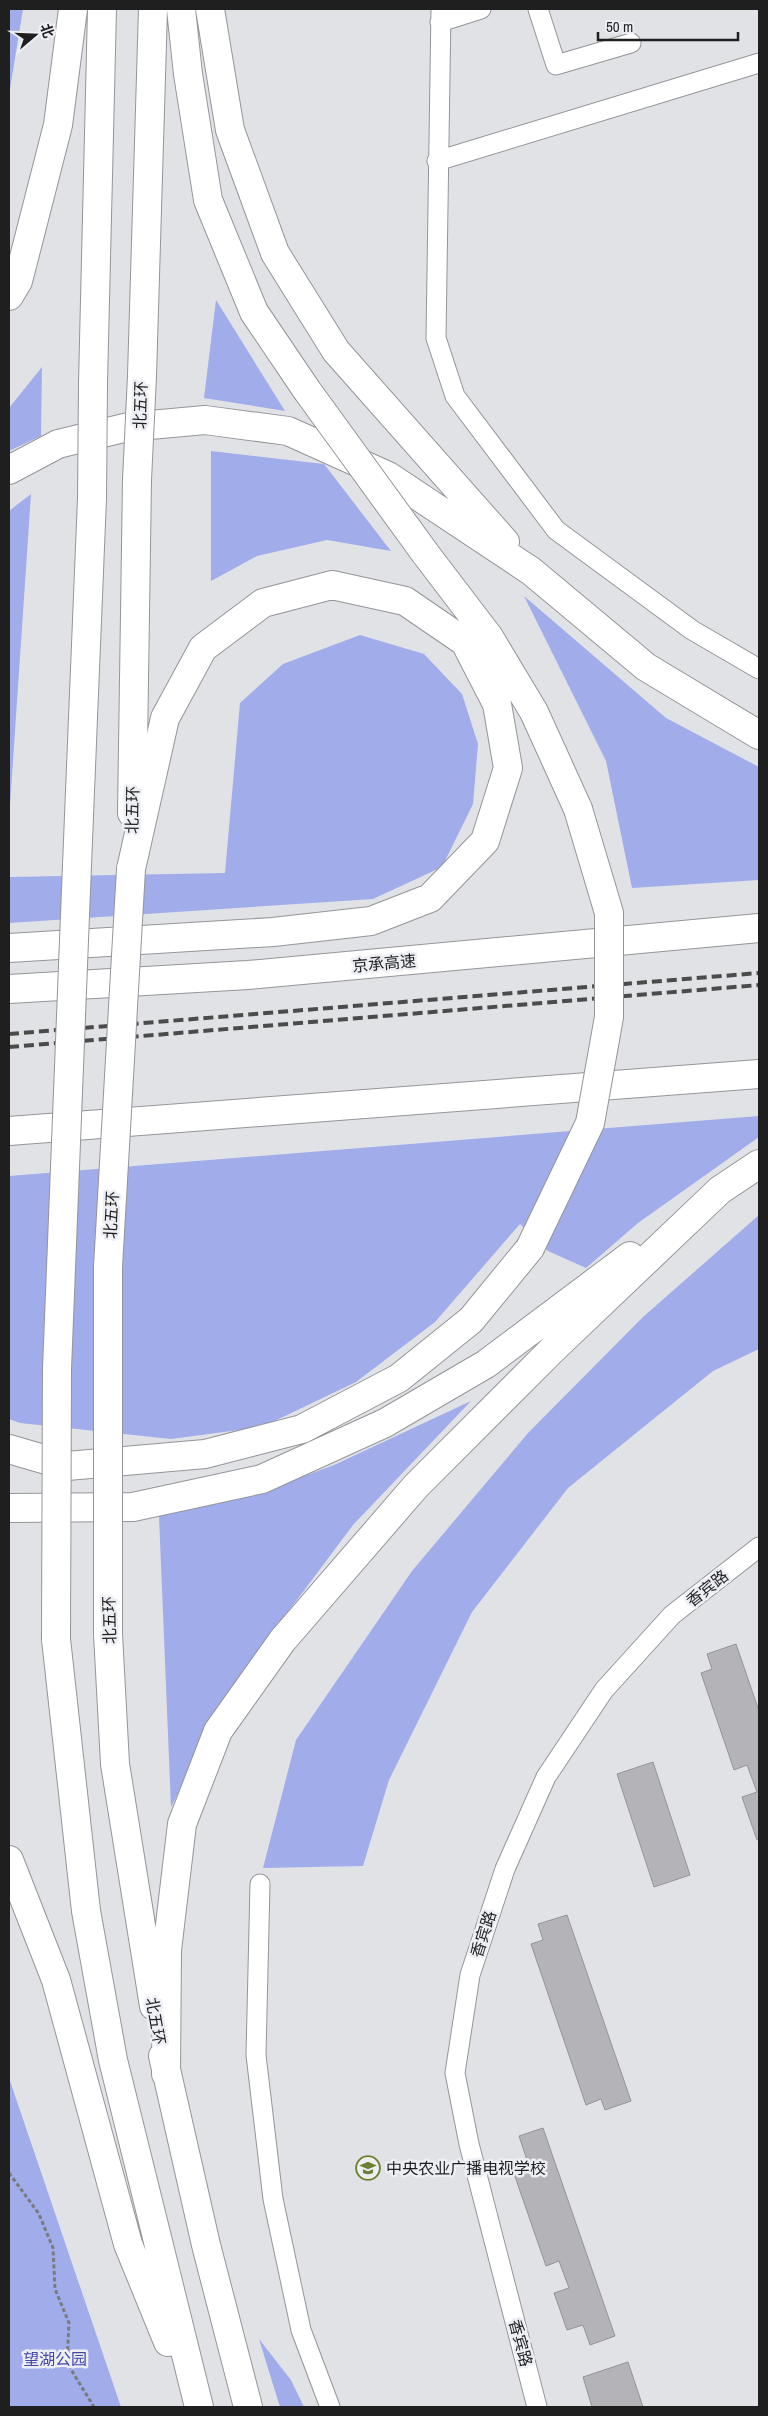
<svg xmlns="http://www.w3.org/2000/svg" width="768" height="2416" viewBox="0 0 768 2416" font-family="'Archivo Narrow','Noto Sans SC',sans-serif">
<rect width="100%" height="100%" fill="#e1e2e6"/>
<path fill="#a1aceb" d="M9 9H23L9 95Z
M216 300 285 411 204 398Z
M42 367 41 436 9 451V408Z
M211 451 324 464 391 551 327 540 257 556 211 581Z
M31 494 9 820V511Z
M524 596 666 718 759 767V880L632 888 606 761Z
M360 635 424 654 462 694 478 744 473 804 442 867 373 899 9 923V877L225 873 240 703 283 664Z
M759 1116V1137L638 1223 586 1268 548 1251 520 1224 435 1322 356 1382 262 1427 171 1439 20 1423 9 1419V1176Z
M759 1215V1349L713 1371 568 1488 472 1612 389 1780 363 1866 263 1868 296 1740 412 1571 528 1433 643 1317Z
M471 1401 353 1525 234 1684 171 1807 159 1516 253 1495 334 1465Z
M9 2078 121 2407H9Z
M259 2339 291 2380 304 2407H280Z"/>
<path fill="#b4b4b8" stroke="#939497" d="M736 1644 759 1711V1839L757 1840 742 1797 757 1792 747 1765 734 1770 701 1673 712 1669 707 1654Z
M653 1762 690 1875 654 1887 617 1774Z
M567 1915 631 2101 605 2110 601 2099 586 2105 531 1944 543 1940 538 1924Z
M543 2128 615 2336 590 2345 583 2325 567 2330 554 2293 569 2288 559 2261 546 2266 511 2165 527 2160 519 2136Z
M628 2362 643 2407H592L583 2377Z"/>
<g fill="none" stroke-linecap="round" stroke-linejoin="round">
<g stroke="#949599" stroke-width="21">
<path id="minor" d="M441 9 436 338 455 396 556 530 692 630 759 669
M538 9 556 65 631 43
M440 22 481 9
M437 161 759 63
M260 1884 256 2055 273 2199 301 2330 330 2407
M537 2407 469 2144 455 2073 470 1975 505 1869 546 1777 604 1690 672 1615 759 1547"/>
</g>
<g stroke="#949599" stroke-width="30">
<path id="highway" d="M181 9 188 74 208 200 254 312 306 389
M210 9 230 130 275 253 336 351 505 542
M9 296 18 281 58 125 73 9
M142 376 153 9
M93 383 102 9
M9 470 58 444 128 427 205 420 288 431 388 476 531 571 646 667 759 735
M425 553 489 637 534 712 578 809
M132 813 137 480
M77 865 92 498
M9 948 273 932 371 921 430 898 485 841 508 768 497 704 465 642 405 601 332 585 263 603 203 648 165 718 131 869
M9 989 248 975 759 928
M9 1131 759 1074
M9 1449 67 1466 205 1454 302 1429 399 1378 471 1320 530 1248
M9 1508 133 1507 262 1479 385 1423 486 1364 630 1256
M108 1634 115 1764 154 2006
M56 1639 86 1911 113 2060 199 2407
M9 1860 56 1980 128 2244 168 2342
M163 2056 206 2245 248 2407
M166 2074 167 1950 182 1824 218 1731 282 1641 416 1486 552 1350 720 1190 759 1164"/>
</g>
<path stroke="#7a7a7d" stroke-width="3" stroke-dasharray="4 2.5" stroke-linecap="butt" d="M9 2173 39 2214 53 2248 55 2289 69 2323 67 2363 94 2407"/>
<use href="#minor" stroke="#fff" stroke-width="19"/>
<use href="#highway" stroke="#fff" stroke-width="28"/>
<path stroke="#4b4b4c" stroke-width="4" stroke-dasharray="10 5" stroke-linecap="butt" d="M9 1034 759 973
M9 1047 759 985"/>
<g stroke="#949599" stroke-width="30" stroke-linecap="butt">
<path id="highway-bridge" d="M306 389 425 553
M137 480 142 376
M92 498 93 383
M530 1248 590 1123 609 1017V913L578 809
M108 1634V1267L131 869
M56 1639 57 1369 77 865"/>
</g>
<use href="#highway-bridge" stroke="#fff" stroke-width="28"/>
</g>
<defs>
<g id="university-ring" transform="scale(1.25)"><circle r="9.5" fill="#eeeff4" stroke="#6b8132" stroke-width="1.5"/><path d="M0-5L7-2L0 1L-7-2ZM-4 1L0 2.5L4 1V4Q0 6-4 4Z" fill="#6b8132"/></g>
</defs>
<g fill-rule="evenodd">
<use href="#university-ring" x="368" y="2168"/>
</g>
<g text-anchor="middle" stroke-width="5" stroke-linejoin="round" paint-order="stroke">
<g font-size="16" fill="#1f1f20" stroke="#eeeff4">
<text transform="translate(140 405) rotate(-88)" y="6">北五环</text>
<text transform="translate(132 810) rotate(-89)" y="6">北五环</text>
<text transform="translate(384 963) rotate(-5)" y="6">京承高速</text>
<text transform="translate(111 1215) rotate(-87)" y="6">北五环</text>
<text transform="translate(707 1588) rotate(-38)" y="6">香宾路</text>
<text transform="translate(109 1620) rotate(-91)" y="6">北五环</text>
<text transform="translate(483 1934) rotate(-72)" y="6">香宾路</text>
<text transform="translate(156 2021) rotate(80)" y="6">北五环</text>
<text transform="translate(521 2343) rotate(75)" y="6">香宾路</text>
</g>
<g font-size="16" fill="#1f1f20" stroke="#eeeff4" text-anchor="start">
<text x="386" y="2174">中央农业广播电视学校</text>
</g>
<g font-size="16" fill="#4246a8" stroke="#eeeff4">
<text x="55" y="2365">望湖公园</text>
</g>
</g>
<rect width="768" height="2416" fill="none" stroke="#1f1f20" stroke-width="20"/>
<g transform="translate(35 35) rotate(71)" stroke="#eeeff4" stroke-width="4" paint-order="stroke">
<path d="M0-4L9 19L0 12L-9 19Z" fill="#1f1f20"/>
<text y="-8" font-size="14" font-weight="bold" text-anchor="middle" fill="#1f1f20">北</text>
</g>
<path d="M598 32v8h140v-8" fill="none" stroke="#1f1f20" stroke-width="2.5"/>
<text x="606" y="32" font-size="15" fill="#1f1f20" stroke="#eeeff4" stroke-width="4" paint-order="stroke">50 m</text>
</svg>
